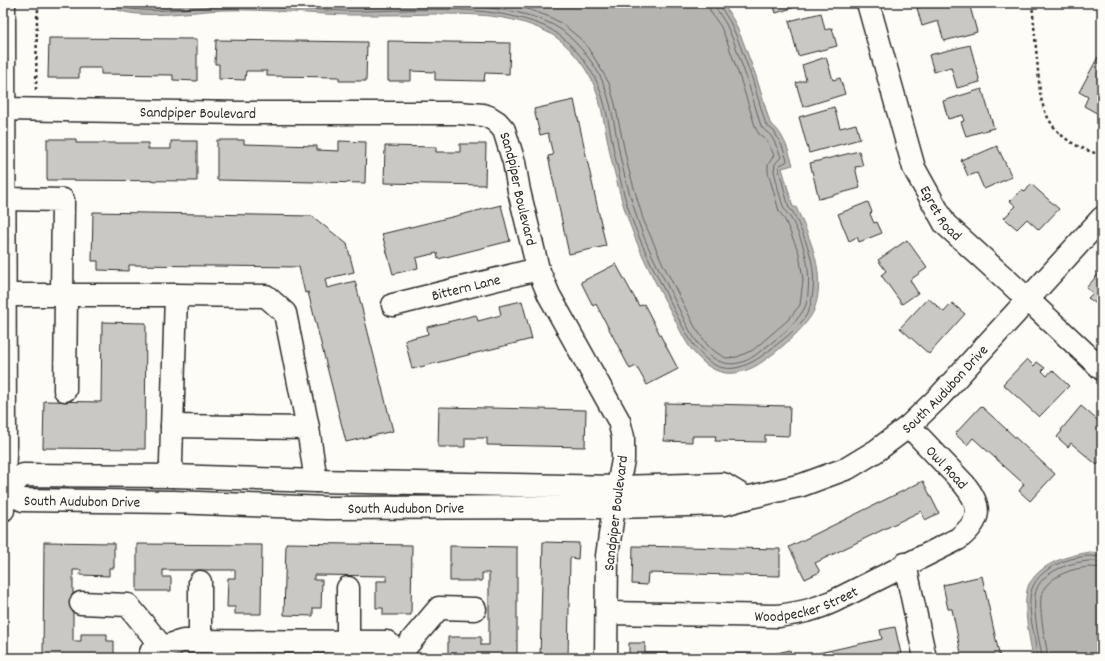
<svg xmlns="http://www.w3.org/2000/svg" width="1105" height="661" viewBox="0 0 1105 661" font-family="Dekko,sans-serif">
<rect width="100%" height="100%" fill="#fdfcf7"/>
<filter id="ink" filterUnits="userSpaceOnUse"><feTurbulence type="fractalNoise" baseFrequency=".025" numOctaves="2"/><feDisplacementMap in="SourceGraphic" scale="8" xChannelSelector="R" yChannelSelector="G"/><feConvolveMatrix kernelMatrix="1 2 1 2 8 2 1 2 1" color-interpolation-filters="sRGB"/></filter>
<g filter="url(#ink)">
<path fill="#b5b4b1" stroke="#7e7d7b" d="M106 3H723L734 21 742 39 756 76 770 123C783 132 788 149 793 165L782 168 793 207H796C810 238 827 275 814 310 808 326 776 353 762 362 751 370 734 376 721 372 713 370 704 364 699 358 686 346 679 327 671 312 656 284 641 255 630 225 624 209 619 191 615 174 607 146 605 117 596 90 588 68 566 40 545 31 510 14 472 14 434 14 406 15 377 15 349 15 308 14 267 9 226 10 196 10 127 24 106 3Z
M1090 552 1102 553V658H1033C1030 640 1021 601 1029 584 1030 582 1033 579 1034 577 1049 560 1069 556 1090 552Z"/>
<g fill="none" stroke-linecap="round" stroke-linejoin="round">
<path stroke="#626261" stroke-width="1" d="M111 3C143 18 191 6 226 6 266 5 306 10 346 11 411 12 483 1 544 26 567 36 590 64 599 87 609 113 611 143 618 169 622 188 627 207 634 225 645 253 659 279 672 306 696 353 716 394 771 349 786 337 807 323 811 303 819 267 807 243 793 212L789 208 779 170 780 165 786 162 787 160 782 146 774 131 766 125 752 78 738 40 730 22 720 6V3
M126 3 165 5 193 3
M285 3C316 4 346 6 376 6 429 5 520 0 563 31 579 44 597 66 604 85 614 111 616 139 622 165 626 183 632 201 637 218 646 247 662 274 675 301 684 319 693 342 709 355 725 368 742 366 758 353 774 341 794 327 804 309 807 304 808 297 808 292 811 266 803 239 790 217 789 215 786 213 785 210 780 201 777 182 774 171L775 164 781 157C778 150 775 142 771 136 768 132 764 131 761 126L747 79 734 42 726 24 716 8 715 3
M505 3 522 7 550 17 564 25 584 42 595 59 609 83 615 104 628 167 643 219 662 262 695 327 708 346 717 353 726 358 737 357 753 350 788 320 800 305 803 280 799 253 785 220 779 211 768 172V165L774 155 766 139 759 134 756 129 741 81 728 44 721 27 710 11 709 3
M1037 658C1036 638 1029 619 1030 599 1031 571 1065 557 1090 556 1094 556 1098 557 1102 557
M1042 658C1041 646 1037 634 1036 622 1035 612 1033 597 1037 588 1045 570 1072 562 1090 561 1094 561 1098 562 1102 562
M1048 658C1047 646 1043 633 1042 621 1041 612 1039 598 1043 590 1052 575 1073 568 1090 567 1094 567 1098 568 1102 568"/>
</g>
<path fill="#c9c8c4" stroke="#2b2b2b" d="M773 3H808L776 13Z
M933 3H969L977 32 944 41 938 21 922 26 917 8Z
M821 13 825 30 832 28 837 46 798 56 789 21Z
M49 38 197 39V81L173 80V75L101 74V68H79V78H48Z
M216 40 367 42 366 81H339V77L267 76V71H246L245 80 219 79V64H215Z
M388 41 510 43 509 74 485 73 484 81 435 80V72L411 71V81H388Z
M970 45 980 82 957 88 951 67 934 72 929 55Z
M826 57 833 80 840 78 845 94 803 107 796 83 806 80 802 65Z
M1098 57 1102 59V116L1084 106 1088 97 1079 92Z
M982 89 994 128 966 136 961 122 964 121 963 115 948 119 943 101Z
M574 100 606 246 569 254 548 156 553 155 548 133 540 135 534 109Z
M834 107 840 128 856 124 860 139 809 153 799 117Z
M47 139H76V143H148V149H171V141H197V181L47 180Z
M217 140H244V144L317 146V150L339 151V141L366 142 365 183 217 180Z
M460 144H486L485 185 384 183 385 146 436 147V152H460Z
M997 146 1012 177 984 189 977 173 968 176 961 160 975 154 976 155Z
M859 151 863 166 855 167 860 188 819 199 810 163Z
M1031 184 1059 209 1039 230 1027 219 1017 229 1004 218 1016 206 1010 201 1022 189 1025 192Z
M868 202 872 212 870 214 874 223 877 222 882 233 859 242 857 237 849 241 838 214Z
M501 205 510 241 438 259 437 253 416 258 418 268 393 274 382 234Z
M93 212 312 216 347 244 354 272 325 279 327 288 355 281 393 431 346 442 308 292 305 293 299 267 129 265V271L98 270V261H92Z
M907 240 927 268 910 280 918 293 902 304 881 275 886 271 878 260Z
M616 264 639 306 644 304 678 369 647 385 636 366 630 369 596 304 593 306 581 282Z
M1102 270V314L1098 311 1101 307 1088 298 1093 293 1086 288Z
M928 298 944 312 952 303 965 314 929 354 900 328Z
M522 301 532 339 412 369 405 340 428 334 427 327 476 315 478 321 501 315 499 306Z
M102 322 146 323 145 449 43 448 44 401 101 402Z
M1027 359 1034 366 1037 362 1045 368 1042 371 1047 376 1052 370 1069 386 1039 417 1003 384Z
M665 403 790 406 789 436 765 435V442L715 441 716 436H692V442L664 441Z
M981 406 1055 474 1030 501 1019 491 1024 484 973 438 967 445 955 434Z
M1081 406 1102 424V459L1097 465 1071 443 1068 447 1057 437 1062 431 1061 430Z
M439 407 586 410 585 447 487 445V438H465V447H438Z
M923 481 939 513 925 520 921 511 815 563 820 572 805 579 789 547Z
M44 542 114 543V568H109V576L80 575 81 570H73V641H81V634H107V641H114V658H43Z
M543 542 579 543 578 559 570 558 568 658H540Z
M286 543 412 545 411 615H383V608H376V581H387V576L314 575V580H322L321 608H313V616L284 615Z
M137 544 262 545 261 614H235V607H227L228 578H235V570H163V577H171V591H137Z
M450 546 517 547V658H448V637H481V645H489V573H482V581H450Z
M633 546 780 549V576L648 573 647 585 632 584Z
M982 576 1000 658H962L952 609H948L943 585Z
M895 627 902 658H796L882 639 880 630Z
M629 643H645V653L753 654V658H629Z
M790 650 792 658H773V654Z"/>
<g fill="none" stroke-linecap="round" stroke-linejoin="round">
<g stroke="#2b2b2b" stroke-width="25">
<g id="minor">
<path id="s1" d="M868 3 914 168 945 224 1010 283 1102 369"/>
<path id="s2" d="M4 109 241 113H459L483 115 489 117 497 122 504 130 514 162 519 191 538 269 549 295 619 421 623 437V460L614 507 607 556 606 658"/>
<path d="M4 199 63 200 62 295"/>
<path d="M4 295H176L171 462 173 476"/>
<path d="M176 295 266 296 285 313 308 428"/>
<path id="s3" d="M393 305 538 269"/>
<path d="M65 390 66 295"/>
<path d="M172 426 308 428 316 481"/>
<path id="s4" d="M3 491 23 500 174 502 327 508 614 507 725 504 746 498 802 485 848 468 876 451 909 426 939 397 1102 218"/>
<path d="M4 491 23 475 173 476 316 481 618 487 723 484 746 498"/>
<path d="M3 510 5 454 4 3"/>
<path d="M905 564 925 658"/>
<path d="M81 603 128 605 162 647"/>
<path id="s5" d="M607 613 778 616C800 613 814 610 834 601L958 539C981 521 983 507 964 484L909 426"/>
<path d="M200 641V582"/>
<path d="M348 642V588"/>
<path d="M400 654 439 608 475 609"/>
<path d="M149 658 152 650 183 641 387 642 405 658"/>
</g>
</g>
<path stroke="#2b2b2b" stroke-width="2.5" stroke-dasharray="3 3" stroke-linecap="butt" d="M1032 3 1040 93C1046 129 1068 146 1102 155
M36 90 37 17 39 3"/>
<use href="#minor" stroke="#fdfcf7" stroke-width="22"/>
</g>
</g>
<g text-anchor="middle" stroke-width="3" stroke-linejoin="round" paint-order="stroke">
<g font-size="15" fill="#2b2b2b" stroke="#fdfcf7">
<text dy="5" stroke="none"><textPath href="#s2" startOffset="194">Sandpiper Boulevard</textPath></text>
<text dy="5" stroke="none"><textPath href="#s2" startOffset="566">Sandpiper Boulevard</textPath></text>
<text dy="5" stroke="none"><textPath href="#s1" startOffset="224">Egret Road</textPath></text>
<text dy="5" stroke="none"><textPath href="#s3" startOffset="75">Bittern Lane</textPath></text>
<text dy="5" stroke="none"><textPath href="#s4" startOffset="978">South Audubon Drive</textPath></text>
<text transform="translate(947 467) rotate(47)" y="5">Owl Road</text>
<text dy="5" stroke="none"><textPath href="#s4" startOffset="81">South Audubon Drive</textPath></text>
<text dy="5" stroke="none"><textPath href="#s4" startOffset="405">South Audubon Drive</textPath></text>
<text transform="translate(615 513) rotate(-83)" y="5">Sandpiper Boulevard</text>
<text dy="5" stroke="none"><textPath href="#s5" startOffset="201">Woodpecker Street</textPath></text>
</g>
</g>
<rect width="1105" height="661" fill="none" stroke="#fdfcf7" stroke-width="16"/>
<rect x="8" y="8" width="1089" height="645" fill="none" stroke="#2b2b2b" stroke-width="1.5" filter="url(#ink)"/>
</svg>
